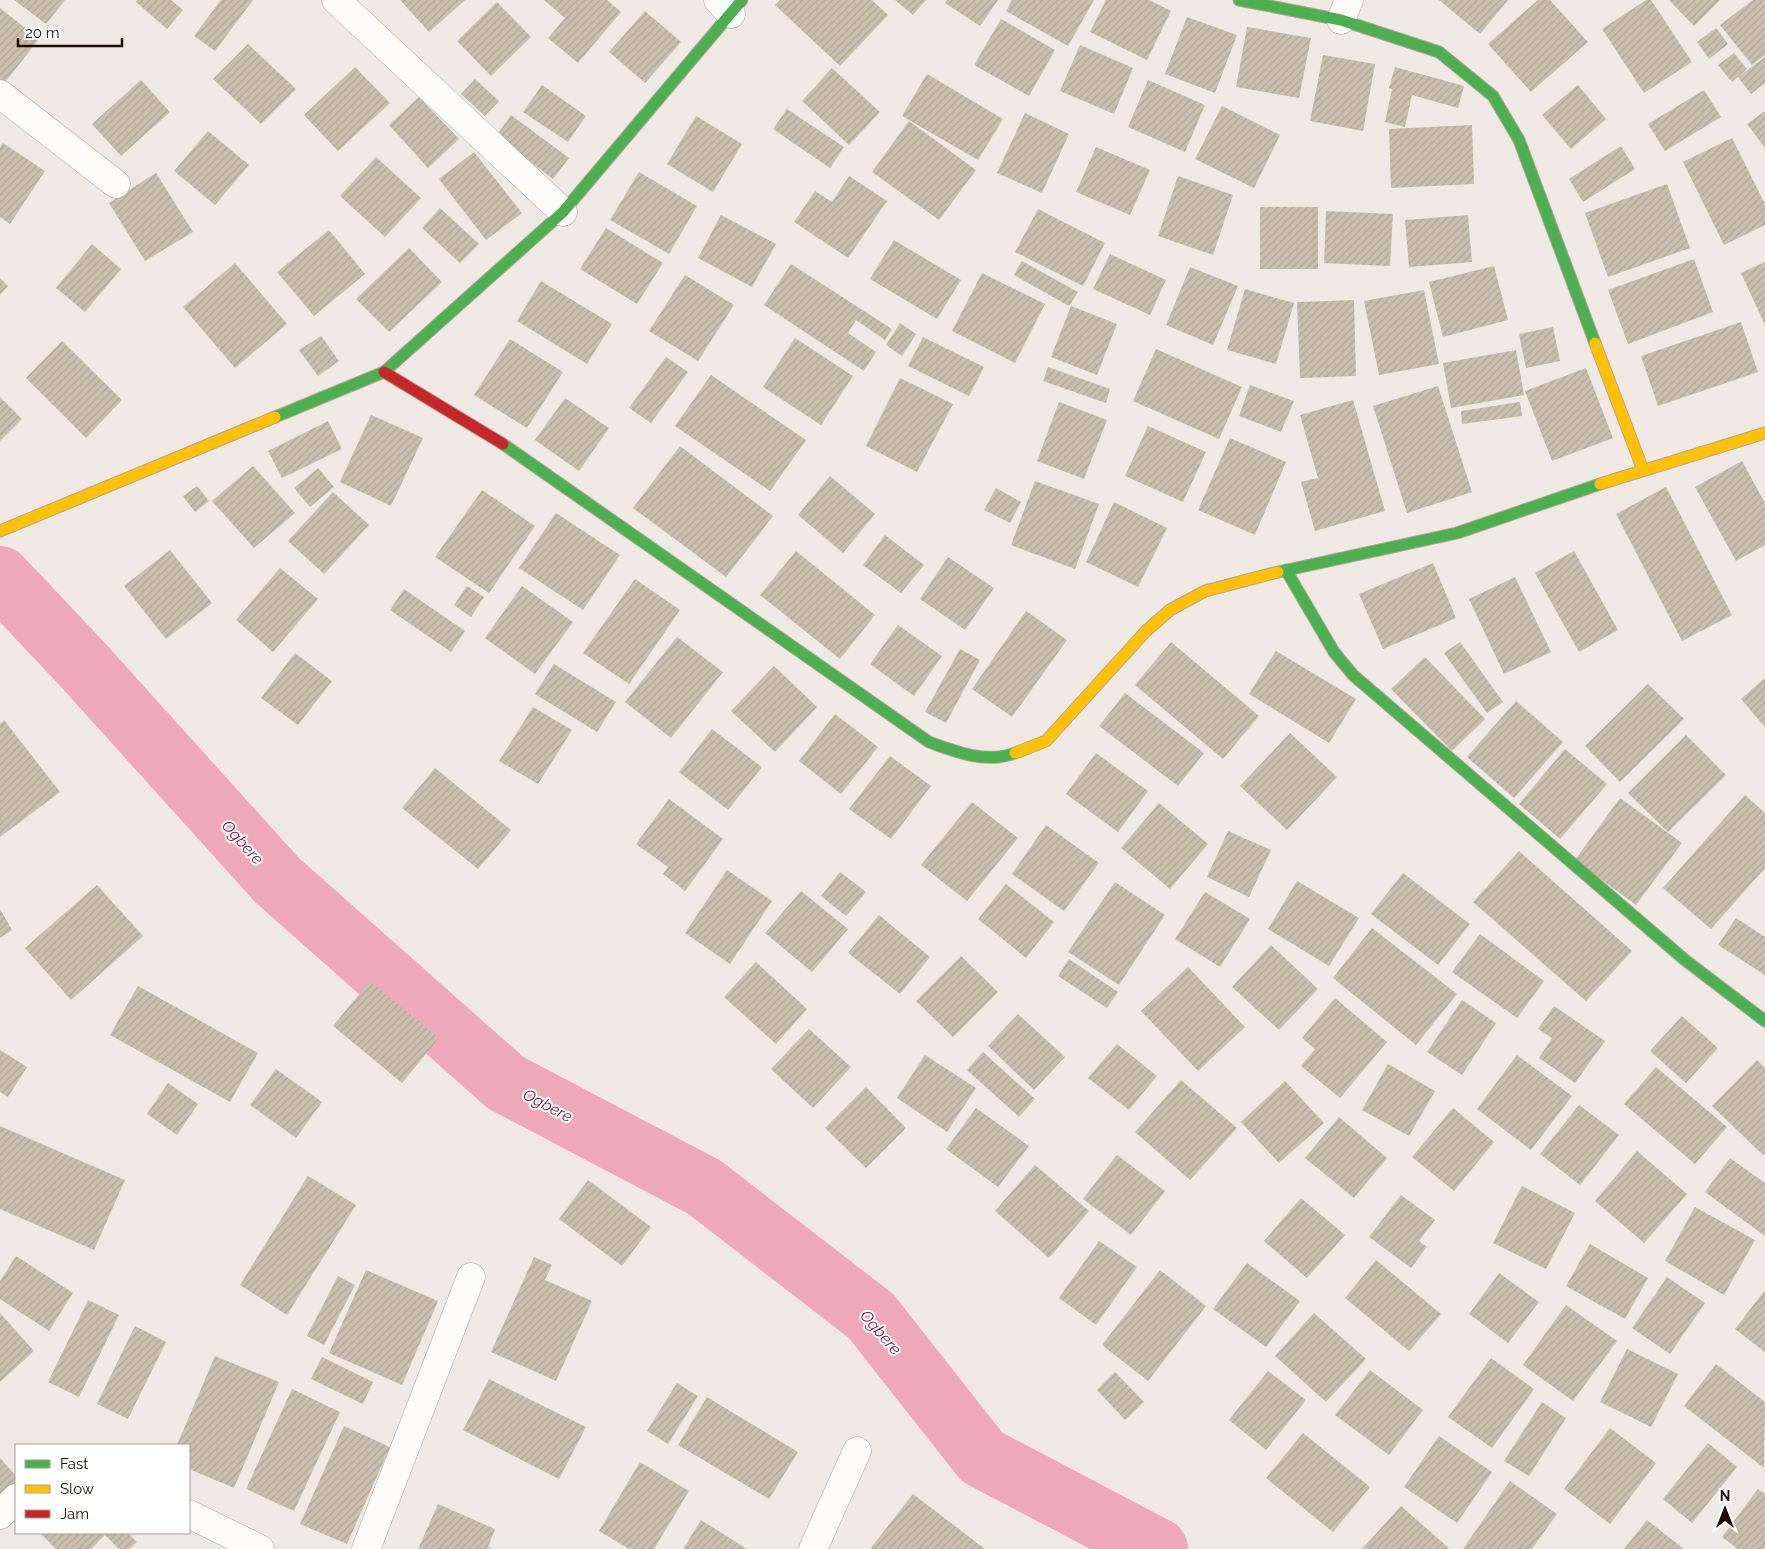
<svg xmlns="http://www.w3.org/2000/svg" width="1765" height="1549" viewBox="0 0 1765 1549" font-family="Raleway,sans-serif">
<defs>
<pattern id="building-hatch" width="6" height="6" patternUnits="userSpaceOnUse" patternTransform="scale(1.25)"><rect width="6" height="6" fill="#cabfae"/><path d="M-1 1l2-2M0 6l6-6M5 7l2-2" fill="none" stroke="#ada394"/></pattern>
</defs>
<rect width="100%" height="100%" fill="#f0e9e3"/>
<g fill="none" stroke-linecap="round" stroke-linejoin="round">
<path stroke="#efa7ba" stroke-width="62" d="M0 577 83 665 277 880 506 1083 704 1187 871 1316 982 1457 1157 1549"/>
</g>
<path fill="url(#building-hatch)" d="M14 0H65L46 24Z
M137 0H171L183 10 167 29 136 2Z
M221 0H253L215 51 194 36Z
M400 0H465L429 32Z
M544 0H607L621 12 578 63 548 38 565 18Z
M780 0H872L888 15 840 66 775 5Z
M895 0H926L913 15Z
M947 0H998L980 26 945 3Z
M1012 0H1094L1068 46 1006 11Z
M1106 0H1149L1171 11 1147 60 1090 32Z
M1439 0H1508L1480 34Z
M1538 0H1550L1588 42 1531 92 1488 44Z
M1646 0H1651L1692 62 1644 93 1602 29Z
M1669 0H1720L1694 26Z
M1753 0H1765V55L1752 65 1720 25Z
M497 2 531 37 491 76 457 41Z
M0 8 39 39 3 85 0 83Z
M645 11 681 42 645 83 609 52Z
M1187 17 1237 35 1215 93 1165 74Z
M1001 19 1055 50 1029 96 974 65Z
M1247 27 1311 38 1299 98 1236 87Z
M1716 28 1728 44 1709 59 1697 42Z
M248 44 296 89 261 124 213 79Z
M1080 45 1133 68 1114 114 1060 91Z
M1734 53 1747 69 1732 82 1718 65Z
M1323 55 1375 64 1363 131 1310 121Z
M1765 57V83L1751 94 1738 77Z
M355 67 390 103 338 151 304 115Z
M1395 67 1464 86 1458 108 1412 95 1405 127 1385 122 1392 89 1389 88Z
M832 68 880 112 849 145 802 101Z
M927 74 1003 119 978 160 902 116Z
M475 79 499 101 485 116 461 94Z
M141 80 170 112 121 156 92 124Z
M1148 80 1205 105 1185 152 1128 127Z
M542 85 586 116 568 142 523 112Z
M1578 85 1606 119 1571 149 1542 115Z
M1704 90 1721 117 1665 151 1648 124Z
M419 97 459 139 428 168 389 125Z
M1222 106 1280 135 1254 188 1195 159Z
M787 109 844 147 830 168 773 129Z
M1765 111V148L1747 124Z
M1025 113 1069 134 1042 193 997 173Z
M511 115 569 158 553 179 496 136Z
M696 116 742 144 713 192 667 164Z
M909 121 976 170 939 220 872 172Z
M1472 125 1474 184 1391 188 1389 129Z
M208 131 249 165 215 205 174 171Z
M1732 138 1765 204V225L1724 245 1683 162Z
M3 143 45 171 10 224 0 217V147Z
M1621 146 1635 169 1583 202 1569 179Z
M1096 147 1150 170 1130 215 1076 192Z
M474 152 522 213 486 240 439 179Z
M376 157 421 198 385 237 340 196Z
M639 172 697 206 669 254 610 220Z
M156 173 193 232 145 261 109 203Z
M849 176 887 201 848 258 794 222 815 191 832 202Z
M1178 176 1233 195 1213 255 1158 236Z
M1667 184 1690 248 1608 277 1585 213Z
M1260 207H1318V269H1260Z
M440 208 479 244 460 263 422 228Z
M1038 209 1105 243 1083 286 1015 252Z
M1326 211 1393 214 1390 266 1324 263Z
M721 215 776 244 752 287 698 258Z
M1468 215 1472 262 1409 267 1405 220Z
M606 228 663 263 637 304 580 269Z
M329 230 365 274 314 316 277 272Z
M894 240 961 280 937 319 870 279Z
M92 244 121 269 85 312 56 288Z
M409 248 442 282 389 332 356 299Z
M1110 254 1166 280 1150 315 1093 289Z
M1694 259 1713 312 1628 344 1608 290Z
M1022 261 1078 292 1069 306 1014 275Z
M1765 262V325L1741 273Z
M235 263 287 324 235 368 183 307Z
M791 264 892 329 885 340 856 320 848 333 876 352 864 371 764 305Z
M1494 266 1508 320 1443 337 1429 282Z
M1190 267 1238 286 1213 345 1166 325Z
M982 273 1045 304 1015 363 952 331Z
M685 275 734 305 698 361 649 331Z
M0 278 8 286 0 295Z
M541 281 612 324 587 364 517 321Z
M1245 289 1294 303 1276 364 1227 350Z
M1424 290 1439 364 1379 375 1364 301Z
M1354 300 1356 376 1300 378 1297 302Z
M1071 306 1117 324 1097 375 1051 357Z
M1741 322 1758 372 1658 406 1641 356Z
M900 323 916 334 902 356 886 345Z
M1553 327 1560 361 1526 368 1519 334Z
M321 336 339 361 318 376 299 350Z
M923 337 984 367 969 396 908 366Z
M795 338 853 376 821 425 763 387Z
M510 339 563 372 527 428 474 395Z
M62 341 122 400 86 438 26 378Z
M1156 349 1242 387 1219 439 1133 401Z
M1516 350 1524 395 1451 408 1443 363Z
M666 357 688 372 651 423 629 408Z
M1048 367 1110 389 1106 403 1043 381Z
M1586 368 1613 438 1552 461 1525 391Z
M711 375 806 440 770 491 675 426Z
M900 378 953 404 917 472 866 446Z
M1250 385 1294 401 1281 432 1239 416Z
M1438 386 1472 492 1407 513 1373 406Z
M0 397 22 419 0 441Z
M565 398 609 428 579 471 535 440Z
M1353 400 1385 511 1315 531 1301 482 1318 478 1300 415Z
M1059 402 1107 420 1084 479 1037 461Z
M1520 402 1522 416 1462 424 1461 411Z
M371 415 423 438 391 506 340 482Z
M328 421 342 449 282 478 268 451Z
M1148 426 1206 452 1183 502 1125 476Z
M1230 438 1286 462 1255 535 1198 510Z
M680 446 773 516 726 577 633 508Z
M1742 461 1765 503V545L1736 561 1695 487Z
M253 466 295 513 254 548 212 501Z
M318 468 334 487 310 507 294 488Z
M830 476 875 514 843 553 798 515Z
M1035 481 1099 504 1075 569 1011 545Z
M197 486 209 501 195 512 183 496Z
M1666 487 1732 615 1682 641 1616 514Z
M996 488 1021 502 1010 523 984 510Z
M482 490 535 526 489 593 435 557Z
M333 492 369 525 324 574 288 541Z
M1114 502 1167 528 1138 587 1086 562Z
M556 513 620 555 583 610 519 568Z
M885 535 924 565 901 593 863 565Z
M170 550 212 603 166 639 124 586Z
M796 551 875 615 840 659 760 595Z
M1574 551 1618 630 1579 652 1535 573Z
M948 557 994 588 965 630 920 599Z
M1433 563 1456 618 1383 649 1359 594Z
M280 568 318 599 273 652 236 620Z
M1515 577 1551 652 1504 674 1469 599Z
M635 579 680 610 629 684 583 653Z
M467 586 484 597 471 617 454 605Z
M522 586 573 622 535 674 485 638Z
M404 589 465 631 451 652 390 610Z
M1026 611 1067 640 1012 717 972 689Z
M898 625 942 656 914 696 870 664Z
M677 637 723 672 671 738 625 702Z
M1171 642 1259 716 1223 759 1135 685Z
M1460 642 1503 702 1487 713 1444 653Z
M960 649 980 660 946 723 925 712Z
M1276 651 1356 699 1329 743 1249 694Z
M295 653 332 681 298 725 261 698Z
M1425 657 1485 719 1452 751 1391 689Z
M554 664 616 702 597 732 535 694Z
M774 666 817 707 775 752 731 711Z
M1765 678V727L1741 699Z
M1648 684 1684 719 1620 782 1585 746Z
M1125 693 1204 753 1178 786 1099 726Z
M1516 701 1563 742 1514 798 1467 757Z
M533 707 572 730 538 784 499 761Z
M835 714 878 747 841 794 799 761Z
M4 720 60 792 0 837V724Z
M712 729 762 767 728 810 679 772Z
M1290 733 1337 777 1287 830 1240 786Z
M1686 735 1726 775 1668 832 1628 793Z
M1565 749 1607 784 1560 839 1519 804Z
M1096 753 1148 791 1118 832 1066 794Z
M890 756 931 786 891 839 849 809Z
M435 768 511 830 478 869 402 808Z
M1745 795 1765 813V868L1711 929 1663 888Z
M1620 798 1682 843 1636 905 1575 860Z
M669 799 723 839 685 891 663 874 668 867 636 844Z
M972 802 1018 838 967 901 921 865Z
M1159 803 1208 844 1170 889 1121 848Z
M1046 825 1099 863 1064 911 1012 874Z
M1228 831 1271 850 1249 897 1207 877Z
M1519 851 1632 951 1586 1001 1473 902Z
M727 870 772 901 730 964 685 933Z
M840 872 866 892 846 916 821 896Z
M1403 873 1470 924 1438 965 1371 914Z
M1297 881 1359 918 1329 966 1268 929Z
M1115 882 1165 915 1119 985 1068 952Z
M1006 884 1054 922 1026 958 978 919Z
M97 885 143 936 71 1000 25 948Z
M801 891 848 929 812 972 765 933Z
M1205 892 1250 919 1220 967 1175 939Z
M0 909 12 930 0 938Z
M879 915 930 957 900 994 848 953Z
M1736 918 1765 937V975L1718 945Z
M1372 928 1457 994 1416 1045 1333 978Z
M1480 934 1544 981 1517 1018 1452 972Z
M1271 945 1318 989 1279 1030 1232 987Z
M961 956 998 992 953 1037 916 1001Z
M1069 959 1118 992 1107 1008 1058 976Z
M756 962 807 1009 776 1044 724 997Z
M1188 967 1245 1027 1198 1071 1141 1011Z
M370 981 439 1038 402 1083 333 1026Z
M138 986 258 1053 230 1102 110 1035Z
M1335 998 1387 1042 1340 1098 1301 1066 1315 1049 1302 1038Z
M1462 1000 1496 1023 1462 1075 1427 1052Z
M1554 1006 1605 1041 1575 1083 1539 1058 1552 1038 1538 1029Z
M1018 1014 1065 1057 1034 1090 988 1046Z
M1682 1016 1718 1048 1686 1083 1650 1051Z
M809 1029 851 1067 813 1108 771 1069Z
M1117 1044 1157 1076 1129 1110 1088 1078Z
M0 1050 27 1067 8 1097 0 1092Z
M983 1052 1035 1099 1019 1117 967 1070Z
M925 1055 976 1088 947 1132 897 1098Z
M1517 1055 1572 1096 1531 1150 1477 1109Z
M1757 1060 1765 1068V1153L1763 1155 1712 1106Z
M1388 1064 1435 1091 1409 1136 1362 1110Z
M1656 1067 1727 1127 1695 1164 1624 1104Z
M276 1069 322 1102 296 1138 250 1105Z
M1181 1080 1237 1128 1190 1180 1135 1132Z
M1285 1081 1324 1123 1279 1163 1241 1122Z
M168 1083 198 1104 177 1135 147 1114Z
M866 1087 906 1128 866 1168 825 1128Z
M1579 1105 1619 1135 1580 1185 1540 1154Z
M976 1108 1029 1146 998 1187 946 1149Z
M1453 1108 1494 1142 1454 1191 1412 1157Z
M1339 1117 1387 1158 1354 1198 1305 1158Z
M0 1126 125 1180 94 1250 0 1209Z
M1637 1151 1687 1194 1644 1243 1595 1201Z
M1117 1155 1165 1191 1131 1235 1083 1199Z
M1730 1158 1765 1183V1236L1705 1192Z
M1035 1165 1089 1211 1049 1258 995 1211Z
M308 1176 356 1205 287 1315 240 1285Z
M588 1180 651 1227 622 1266 559 1219Z
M1522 1186 1575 1213 1546 1269 1493 1243Z
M1401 1195 1435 1220 1419 1241 1427 1247 1411 1268 1369 1237Z
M1301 1198 1345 1235 1307 1278 1264 1241Z
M1695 1207 1755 1240 1724 1295 1665 1261Z
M1099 1241 1137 1267 1096 1325 1059 1298Z
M1590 1244 1648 1278 1625 1319 1566 1286Z
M16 1256 73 1293 49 1331 0 1299V1281Z
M534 1257 552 1265 545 1280 592 1301 556 1381 491 1352Z
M1376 1260 1441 1314 1409 1351 1345 1298Z
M1247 1263 1300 1301 1266 1347 1213 1309Z
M366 1270 438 1301 402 1385 329 1353Z
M1160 1270 1206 1306 1148 1381 1102 1345Z
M1499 1273 1539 1302 1508 1343 1469 1314Z
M338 1276 355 1285 324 1345 307 1336Z
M1667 1277 1705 1303 1670 1354 1632 1328Z
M1765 1290V1352L1735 1329Z
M88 1300 119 1315 79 1397 48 1382Z
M1566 1305 1617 1341 1573 1401 1523 1365Z
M0 1313 34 1351 0 1382Z
M1314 1313 1366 1359 1326 1402 1275 1356Z
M135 1326 166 1342 128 1419 97 1404Z
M1627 1349 1678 1374 1651 1427 1600 1402Z
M215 1356 279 1382 234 1488 189 1469V1445H177Z
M322 1357 373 1382 363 1404 311 1379Z
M1491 1358 1534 1389 1492 1448 1448 1417Z
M1716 1364 1765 1402 1764 1468 1684 1406Z
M1370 1370 1423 1410 1389 1455 1335 1415Z
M1268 1371 1306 1400 1266 1450 1229 1420Z
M1115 1372 1144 1402 1125 1420 1097 1390Z
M489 1379 586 1427 559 1479 463 1430Z
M677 1383 698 1396 668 1444 647 1431Z
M292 1389 340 1412 294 1511 246 1489Z
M707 1397 798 1452 769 1499 678 1445Z
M1542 1402 1566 1418 1529 1476 1504 1461Z
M344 1426 390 1447 347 1544 300 1524Z
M1610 1428 1656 1463 1610 1524 1564 1489Z
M1303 1433 1370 1487 1333 1532 1266 1478Z
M1439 1436 1492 1472 1457 1523 1404 1487Z
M1708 1443 1737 1467 1692 1523 1663 1499Z
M0 1458 16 1476V1487L0 1501Z
M640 1462 689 1491 654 1549H629L599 1531Z
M1510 1481 1557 1514 1532 1549H1463Z
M1758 1489 1765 1494V1549H1738L1722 1537Z
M913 1494 985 1549H870Z
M438 1504 495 1529 488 1547 492 1549H418Z
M1401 1506 1450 1549H1362Z
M701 1520 747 1549H683Z
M1647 1520 1684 1549H1624Z
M40 1533H128L137 1542 129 1549H119L105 1535 91 1549H56Z"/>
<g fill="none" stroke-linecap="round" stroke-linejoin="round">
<g stroke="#b1a396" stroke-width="29">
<path id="street" d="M336 0 563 212
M718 0 731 14
M1341 20 1349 0
M0 94 116 184
M189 1514 260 1549
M0 1515 16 1498
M366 1549 471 1277
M813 1549 857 1451"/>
</g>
<g stroke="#b1a396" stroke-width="13">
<path id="fast" d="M1239 0 1341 20 1439 52 1493 96 1519 140 1595 343
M275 417 384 372 563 212 742 0
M503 444 929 742C957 752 986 764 1015 753
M1286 570 1334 652 1353 675 1685 960 1765 1021
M1278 572 1457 533 1600 484"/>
</g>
<g stroke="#b1a396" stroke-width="13">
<path id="slow" d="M1595 343 1643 470
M1600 484 1765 433
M0 531 275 417
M1015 753 1046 741 1146 631 1170 610 1205 591 1278 572"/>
</g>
<g stroke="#b1a396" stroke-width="13">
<path id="jam" d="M384 372 503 444"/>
</g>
<use href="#street" stroke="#fdfcfb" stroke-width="28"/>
<use href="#fast" stroke="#4caf50" stroke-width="11"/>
<use href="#slow" stroke="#ffc107" stroke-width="11"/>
<use href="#jam" stroke="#c62828" stroke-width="11"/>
</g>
<g text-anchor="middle" stroke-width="4" stroke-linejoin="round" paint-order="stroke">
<g font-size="16" font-style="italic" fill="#70193b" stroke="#fff">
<text transform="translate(243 842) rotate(48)" y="6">Ogbere</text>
<text transform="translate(548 1105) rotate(28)" y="6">Ogbere</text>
<text transform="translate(881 1332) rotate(49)" y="6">Ogbere</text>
</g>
</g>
<rect x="15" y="1444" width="175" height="90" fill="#ffffff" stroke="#a69d99"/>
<rect x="25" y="1460" width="25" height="8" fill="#4caf50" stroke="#a69d99"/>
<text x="60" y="1469" font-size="15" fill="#200a00">Fast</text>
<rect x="25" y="1485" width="25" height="8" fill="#ffc107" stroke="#a69d99"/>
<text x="60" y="1494" font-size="15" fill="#200a00">Slow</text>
<rect x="25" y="1510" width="25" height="8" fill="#c62828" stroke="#a69d99"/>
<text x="60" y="1519" font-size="15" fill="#200a00">Jam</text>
<g transform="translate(1725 1509)" stroke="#ffffff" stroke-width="4" paint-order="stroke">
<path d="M0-4L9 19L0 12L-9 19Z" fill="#200a00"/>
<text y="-8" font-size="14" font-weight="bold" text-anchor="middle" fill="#200a00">N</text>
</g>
<path d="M18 38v8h104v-8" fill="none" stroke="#200a00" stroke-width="2.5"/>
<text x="25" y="38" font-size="15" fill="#200a00" stroke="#ffffff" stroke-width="4" paint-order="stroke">20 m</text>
</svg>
